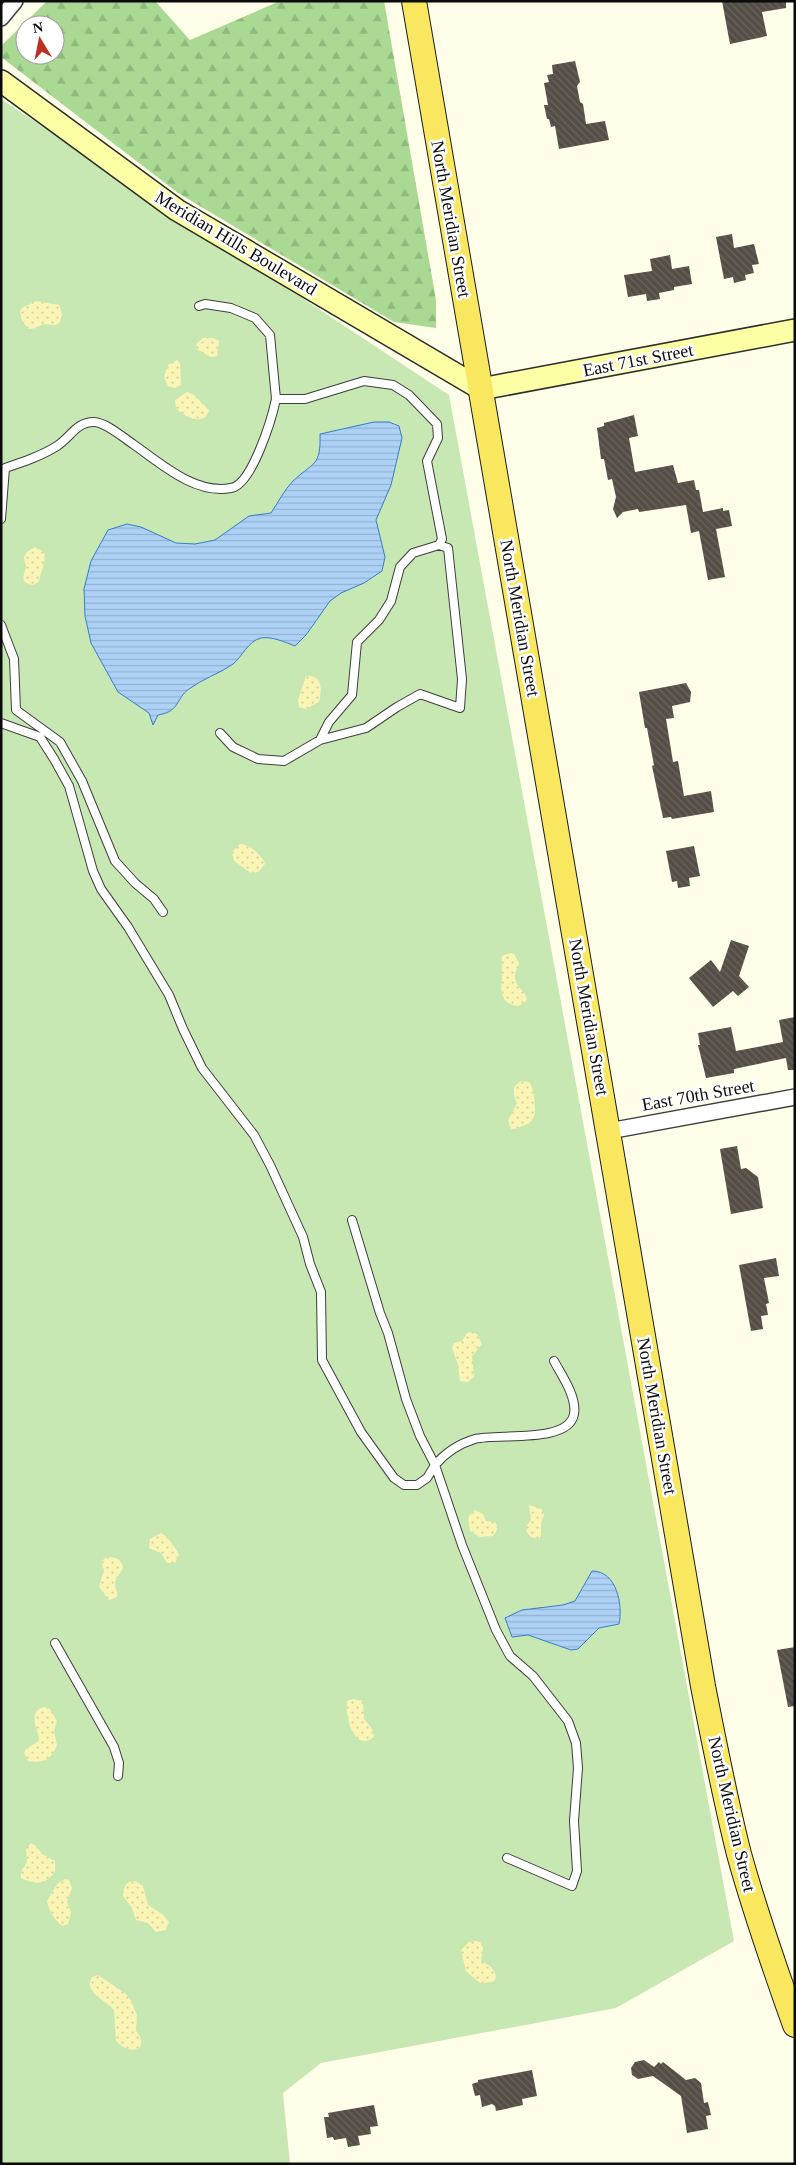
<svg xmlns="http://www.w3.org/2000/svg" width="796" height="2165" viewBox="0 0 796 2165" font-family="Georgia,serif">
<defs>
<pattern id="forest-firs" width="22" height="20" patternUnits="userSpaceOnUse" patternTransform="scale(1.25)"><rect width="22" height="20" fill="#a9d993"/><path d="M5 1l3.5 6h-7zM16 11l3.5 6h-7z" fill="#90b97d"/></pattern>
<pattern id="sand-dots" width="8" height="8" patternUnits="userSpaceOnUse" patternTransform="scale(1.25)"><rect width="8" height="8" fill="#fbf5b5"/><path d="M2 2h.1M6 6h.1" fill="none" stroke="#d6d19a" stroke-width="1.8" stroke-linecap="round"/></pattern>
<pattern id="water-rules" width="6" height="5" patternUnits="userSpaceOnUse" patternTransform="scale(1.25)"><rect width="6" height="5" fill="#aed1f6"/><path d="M0 2.5h6" fill="none" stroke="#94b2d2"/></pattern>
<pattern id="building-back-hatch" width="6" height="6" patternUnits="userSpaceOnUse" patternTransform="scale(1.25)"><rect width="6" height="6" fill="#544e47"/><path d="M-1 5l2 2M0 0l6 6M5-1l2 2" fill="none" stroke="#68635d"/></pattern>
</defs>
<rect width="100%" height="100%" fill="#fffee9"/>
<path fill="#c8e8b3" d="M1 99 449 395 734 1941 616 2008 321 2063 283 2093 290 2164H1Z"/>
<path fill="url(#forest-firs)" fill-rule="evenodd" d="M47 1H155L190 40 280 1H384L436 300V328L394 322 178 193 1 57V46ZM25 25H55V55H25Z"/>
<path fill="url(#sand-dots)" d="M36 301 59 305 62 313 60 322 56 325 43 324 36 328 29 329 22 321 20 311 22 308Z
M203 338H213L219 341 217 356 211 357 196 349 197 343Z
M177 360 180 363 181 385 175 388 168 386 164 377 168 365Z
M187 392 193 394 209 410C205 427 184 417 176 408L175 400Z
M35 547 44 552C46 562 41 572 39 581 36 584 33 586 28 584 19 580 26 572 26 565 25 563 24 560 24 557L27 552Z
M306 676C323 675 322 689 319 702L306 709 299 707 298 700Z
M240 844C249 844 262 855 265 864L258 872 251 873 234 861 232 852Z
M510 953 514 954 519 963C518 968 514 973 515 979 516 987 526 991 527 1000 523 1004 519 1007 513 1005 497 1000 502 984 502 972 502 966 501 961 502 956Z
M521 1081 529 1082C533 1088 533 1091 534 1097 535 1111 538 1121 522 1126 517 1128 516 1129 511 1129L508 1120 517 1104 514 1095V1087Z
M471 1332 477 1334 482 1344 472 1356 474 1377 467 1382 460 1381 458 1365 452 1348 454 1343 462 1341 467 1333Z
M529 1505 541 1509 544 1514 541 1524V1535L539 1539 531 1537C525 1531 525 1527 531 1520Z
M475 1510 483 1514 486 1521 495 1522C499 1527 497 1531 493 1536L480 1537 470 1531 468 1517Z
M161 1533C167 1536 177 1549 179 1555L175 1563H167L161 1553 149 1548 150 1539Z
M106 1557 117 1558C131 1570 115 1573 115 1584 115 1588 118 1592 117 1597L109 1600 99 1587 104 1570 101 1562Z
M353 1699 363 1701 364 1719 372 1729 374 1737C353 1753 345 1715 347 1701Z
M44 1707 50 1709 57 1721 54 1731 57 1745C52 1759 43 1764 28 1761L24 1753 26 1749 39 1741C39 1728 26 1713 44 1707Z
M31 1843 37 1847 42 1854 55 1861V1872C45 1885 36 1885 21 1878V1872L27 1862 26 1849Z
M65 1879 69 1880 72 1888 67 1902 71 1913 68 1924 63 1926C55 1921 49 1911 47 1901L57 1884Z
M135 1881 143 1886 148 1905 162 1914 169 1922 166 1930 156 1932 148 1923 136 1920 132 1908 123 1896C124 1887 125 1881 135 1881Z
M476 1941 480 1942 483 1948 481 1961C489 1965 495 1968 496 1978L493 1982 480 1983 466 1971 461 1950 469 1942Z
M98 1975 126 1994 130 1999 137 2015 136 2031C141 2037 142 2041 140 2048 130 2052 123 2048 116 2041L114 2010C105 2000 83 1992 92 1977Z"/>
<path fill="url(#water-rules)" stroke="#357ccd" d="M374 422H389L399 426 402 438 391 485 376 520 385 557 382 571 364 583 341 593 330 601 306 635 295 646C285 642 271 636 261 638 248 641 242 657 233 664 219 674 202 679 189 689 175 699 181 711 158 715L153 725 149 713 118 692 91 643 85 616 84 589 91 561 108 530 127 524 141 527 176 543 195 544 215 540 249 516 271 513C278 503 284 490 293 481 313 462 321 467 320 434Z
M592 1571C617 1571 623 1605 619 1624L599 1628 578 1649 571 1650 528 1635 512 1637 505 1618 522 1610 563 1605 575 1601Z"/>
<path fill="url(#building-back-hatch)" d="M722 1H786V8L762 12 767 36 730 44Z
M575 61 580 82 577 86 580 102 583 104 586 124 605 121 609 140 559 149 555 126 551 127 549 119H547L544 105H548L544 83 549 82 547 75 553 74 552 65Z
M732 234 734 248 754 244 759 264 752 265 754 273 745 275 746 280 734 283 733 277 724 279 716 237Z
M670 255 672 269 689 266 692 284 674 287V290L659 293 660 299 647 301 646 294 628 297 624 275 652 271 650 259Z
M634 415 638 436 629 438 635 472 673 465 678 483 694 480 696 490H699L703 512 723 508V511L729 510 732 526 716 529 725 577 708 580 699 531 691 533 686 505 639 512 638 509 623 512 617 518 613 509 616 497 612 479 608 480 604 459H601L597 428 604 426V423Z
M686 683 691 692 690 702 672 706 674 718 666 719 673 762 678 761 684 796 711 791 714 812 672 819 671 817 663 818 652 766 654 765 647 728H645L639 692Z
M694 846 700 876 689 878 690 886 678 888 677 881 672 882 666 851Z
M731 940 749 946 739 976 749 987 738 996 733 991 713 1007 689 978 711 960 720 972Z
M795 1017V1070H788L786 1058 734 1069V1073L706 1078 698 1045H700L698 1033 731 1027 736 1051 783 1042 779 1020Z
M737 1146 741 1169 746 1168 758 1177 763 1208 731 1214 720 1149Z
M776 1258 779 1276 764 1278 769 1303 766 1304 768 1315 761 1316 763 1329 751 1331 739 1265Z
M795 1647V1706L788 1707 777 1650Z
M644 2060 654 2067 659 2062 661 2064 663 2062 686 2080 695 2078 701 2083 704 2103 708 2102 711 2115 706 2116 708 2129 687 2133 681 2096 653 2076 638 2079 632 2075 631 2068 635 2062Z
M532 2070 537 2096 522 2099 523 2105 496 2111 495 2106 492 2104 482 2107 480 2095 475 2096 472 2084 478 2082V2080Z
M374 2105 378 2126 370 2127 371 2134 358 2136 360 2145 348 2147 346 2138 334 2140 333 2137 327 2138 324 2117H329L328 2113Z"/>
<g fill="none" stroke-linecap="round" stroke-linejoin="round">
<g stroke="#3e3e3e" stroke-width="10">
<path id="service" d="M199 306 205 304 231 308 255 318 270 335 276 399H305L364 381 393 385 409 395 437 424 438 438 427 461 442 539 439 545
M1 519 5 468C23 462 41 456 57 446 71 437 76 422 94 422 105 422 124 438 133 444 160 463 195 495 231 488 252 485 272 418 276 399
M1 625 14 659 16 710 60 742 82 781 115 861 135 883 154 899 163 912
M1 723 40 737 54 759 69 786 93 871 101 889 128 927 169 995 183 1029 202 1068 254 1135 270 1165 303 1237 310 1264 321 1292 322 1360 361 1432 394 1478 404 1485H417L427 1478 435 1465 420 1436 406 1399 388 1333 380 1313 352 1220
M220 733 233 747 258 759 284 761 320 740 366 728 397 707 420 694 460 708 462 679 448 548 439 545 413 553 400 567 391 601 379 620 357 642 352 695 329 722 320 740
M55 1643 114 1747 119 1763 118 1776
M507 1858 572 1886 577 1871 574 1821 578 1768 576 1743 568 1721 533 1676 510 1656 496 1630 462 1545 435 1465C446 1452 458 1444 475 1439 497 1433 569 1444 574 1414 577 1397 562 1376 554 1361"/>
</g>
<g stroke="#3e3e3e" stroke-width="18">
<path id="minor" d="M1 18 15 1
M609 1131 795 1097"/>
</g>
<g stroke="#2d2d2d" stroke-width="24">
<path id="secondary" d="M1 81 177 210 481 389 795 330"/>
</g>
<g stroke="#1c1c1c" stroke-width="26">
<path id="primary" d="M414 1 703 1686C714 1742 725 1799 739 1854 755 1912 775 1969 795 2025"/>
</g>
<use href="#service" stroke="#fff" stroke-width="8"/>
<use href="#minor" stroke="#fff" stroke-width="15"/>
<use href="#secondary" stroke="#fdffa4" stroke-width="21"/>
<use href="#primary" stroke="#f9e85f" stroke-width="24"/>
</g>
<g text-anchor="middle" stroke-width="5" stroke-linejoin="round" paint-order="stroke">
<g font-size="18" fill="#0b0b0b" stroke="#fff">
<text transform="translate(451 219) rotate(80)" y="6">North Meridian Street</text>
<text transform="translate(236 243) rotate(31)" y="6">Meridian Hills Boulevard</text>
<text transform="translate(638 360) rotate(-11)" y="6">East 71st Street</text>
<text transform="translate(520 618) rotate(80)" y="6">North Meridian Street</text>
<text transform="translate(589 1017) rotate(80)" y="6">North Meridian Street</text>
<text transform="translate(698 1095) rotate(-10)" y="6">East 70th Street</text>
<text transform="translate(657 1416) rotate(80)" y="6">North Meridian Street</text>
<text transform="translate(732 1814) rotate(77)" y="6">North Meridian Street</text>
</g>
</g>
<rect width="796" height="2165" fill="none" stroke="#0b0b0b" stroke-width="5"/>
<g transform="translate(40 40) rotate(350)"><circle r="24" fill="#ffffff" stroke="#9d9d9d"/>
<path d="M0-4L9 19L0 12L-9 19Z" fill="#bb3023"/>
<text y="-8" font-size="14" font-weight="bold" text-anchor="middle" fill="#0b0b0b">N</text>
</g>
</svg>
